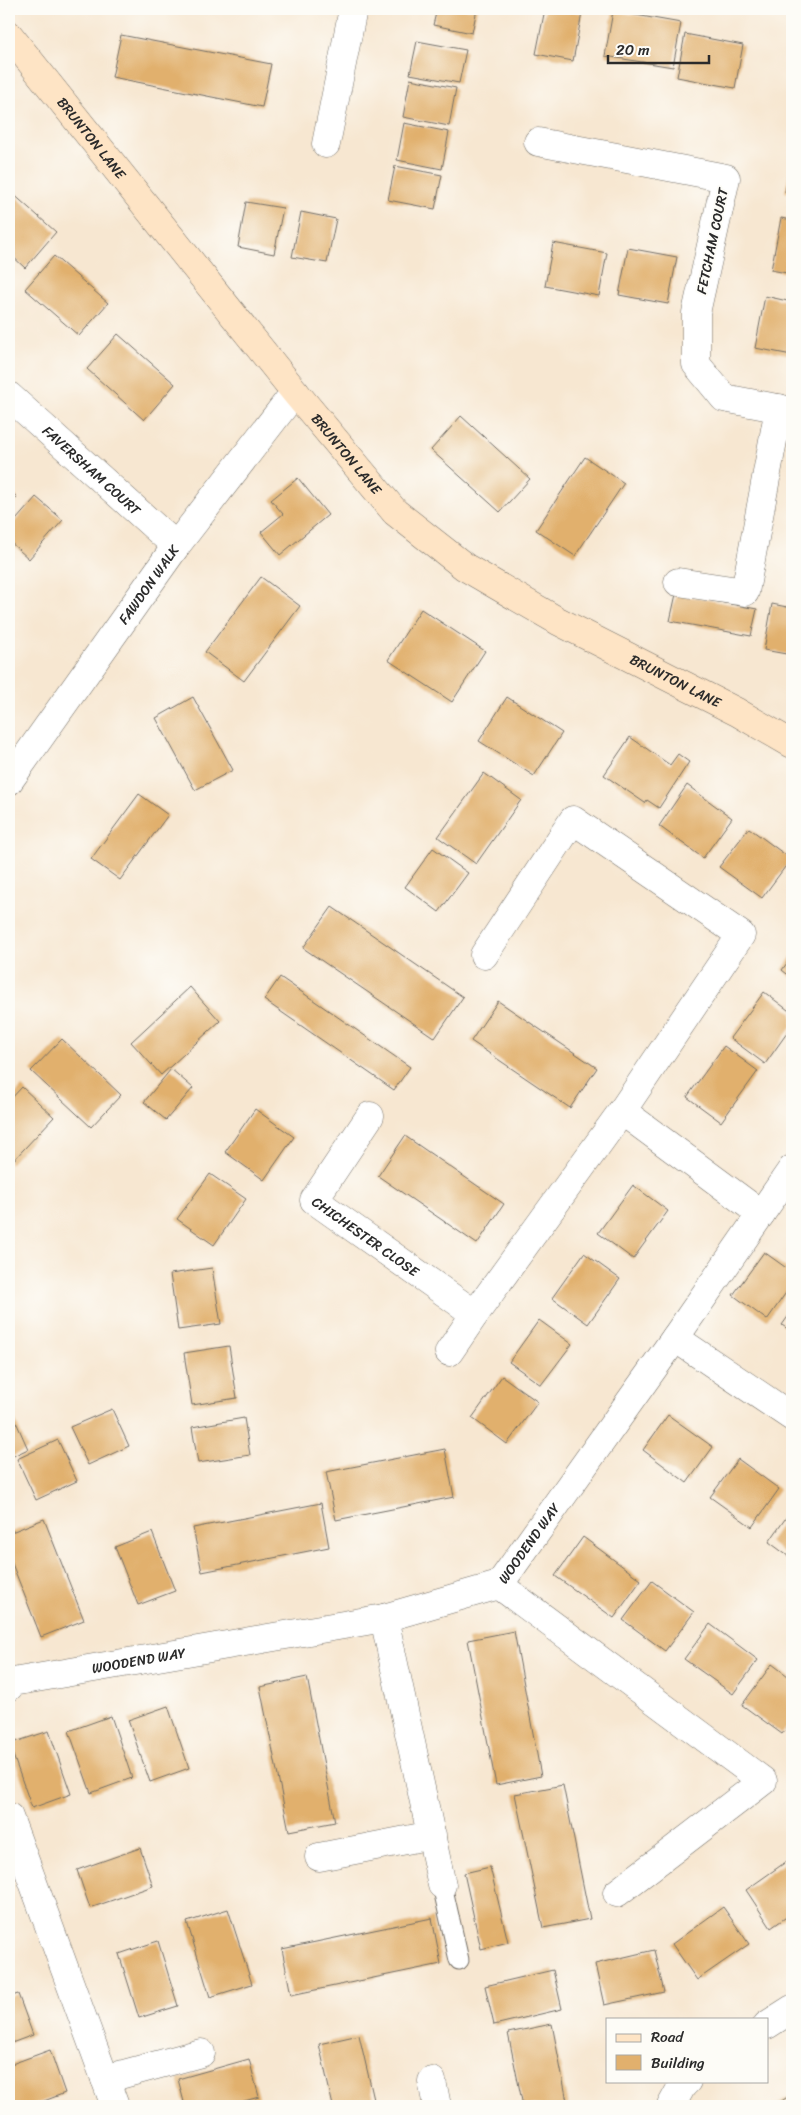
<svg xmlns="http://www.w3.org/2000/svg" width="801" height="2115" viewBox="0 0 801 2115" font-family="Sriracha,sans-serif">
<rect width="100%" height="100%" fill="#fdfcf7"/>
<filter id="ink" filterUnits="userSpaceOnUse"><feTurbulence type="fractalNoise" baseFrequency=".02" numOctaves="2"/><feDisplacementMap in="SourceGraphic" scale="10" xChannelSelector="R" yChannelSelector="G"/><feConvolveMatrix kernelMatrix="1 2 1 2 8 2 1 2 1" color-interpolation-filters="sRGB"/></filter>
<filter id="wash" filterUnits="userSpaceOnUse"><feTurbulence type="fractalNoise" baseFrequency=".0096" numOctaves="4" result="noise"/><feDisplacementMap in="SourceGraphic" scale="20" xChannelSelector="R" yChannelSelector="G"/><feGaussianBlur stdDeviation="1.12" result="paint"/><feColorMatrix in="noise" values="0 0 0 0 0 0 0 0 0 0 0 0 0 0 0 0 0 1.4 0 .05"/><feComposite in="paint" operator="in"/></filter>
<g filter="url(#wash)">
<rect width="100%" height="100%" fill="#f7e7d1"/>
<g id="blocks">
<path fill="#e1b06d" d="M437 9H477L472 33 433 25Z
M545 9H558L582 13 573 61 536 54Z
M613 11 681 23 673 67 605 56Z
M685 34 743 45 735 88 677 77Z
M121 35 271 64 262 107 112 77Z
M417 41 466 50 459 83 410 74Z
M410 79 456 88 449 126 403 117Z
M404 123 449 132 442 169 397 160Z
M791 163H792V193L785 192Z
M395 166 442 175 435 209 388 200Z
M11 192 56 232 25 268 9 253V194Z
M246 202 283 208 274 254 238 247Z
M301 212 336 219 327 263 292 257Z
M781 218 792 220V274L771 270Z
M553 243 607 253 599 296 545 286Z
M628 248 677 257 668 304 619 295Z
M54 256 108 303 79 336 25 289Z
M765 296 792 302V355L755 348Z
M118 334 175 384 144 420 87 369Z
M461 416 530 479 500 512 431 450Z
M585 457 624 483 575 556 536 530Z
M298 478 328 515 280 555 261 532 283 514 271 500Z
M9 490 17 497 9 507Z
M36 497 63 520 29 559 9 541V528Z
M261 577 300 606 244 681 205 652Z
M676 594 757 609 751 636 670 621Z
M772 604 792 608V655L764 650Z
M421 609 485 651 452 702 388 660Z
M193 697 233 770 195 790 156 718Z
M507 697 562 733 534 776 479 741Z
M630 737 670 765 678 754 689 762 659 808 647 800 645 803 604 775Z
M484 773 521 800 476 864 438 837Z
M687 785 732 818 703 858 659 826Z
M139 794 168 815 120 880 91 859Z
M749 828 791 859 762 898 719 867Z
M433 848 468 873 439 912 405 887Z
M332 907 463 997 435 1038 303 948Z
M792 956V978L782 970Z
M280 977 410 1067 394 1090 264 1000Z
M190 987 220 1021 161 1075 131 1042Z
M764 992 792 1013V1026L765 1064 730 1038Z
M498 1001 597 1068 570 1108 471 1041Z
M62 1039 121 1095 91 1127 31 1071Z
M724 1046 758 1071 721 1122 687 1097Z
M171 1069 193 1088 166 1120 144 1102Z
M22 1087 54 1117 9 1165V1101Z
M255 1109 294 1137 264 1180 225 1152Z
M405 1136 504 1204 477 1244 378 1176Z
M210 1174 246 1199 214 1245 177 1219Z
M633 1185 668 1211 633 1259 598 1233Z
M764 1252 792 1272V1284L767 1320 733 1295Z
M584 1253 620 1279 588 1324 552 1298Z
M212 1268 221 1324 178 1330 170 1274Z
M792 1311V1332L782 1325Z
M539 1320 572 1344 541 1385 509 1362Z
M229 1346 237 1398 192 1405 184 1353Z
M502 1376 538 1402 507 1444 472 1418Z
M9 1406 28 1449 9 1458Z
M112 1409 129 1446 88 1465 70 1427Z
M668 1415 713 1447 687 1483 643 1450Z
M244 1418 250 1455 198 1463 192 1427Z
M58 1440 77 1481 36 1500 17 1459Z
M445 1449 454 1497 336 1520 326 1472Z
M738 1459 779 1489 752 1527 710 1497Z
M321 1503 329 1547 202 1572 193 1528Z
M792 1509V1559L769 1542Z
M44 1519 84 1620 41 1637 9 1556V1533Z
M152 1532 175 1591 138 1605 115 1547Z
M583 1537 641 1580 614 1618 555 1576Z
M652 1581 694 1612 665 1651 623 1620Z
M710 1624 758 1660 733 1694 684 1659Z
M514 1631 541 1776 496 1785 468 1640Z
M772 1664 792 1679V1721L782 1734 742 1705Z
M307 1677 335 1822 289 1831 260 1687Z
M168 1706 189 1768 150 1782 128 1720Z
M111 1716 132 1778 91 1793 69 1731Z
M49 1731 71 1794 32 1808 9 1744Z
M563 1785 590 1919 543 1928 515 1794Z
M140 1848 153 1886 90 1908 77 1870Z
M790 1859 792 1862V1913L771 1928 746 1890Z
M490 1867 508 1942 481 1949 464 1873Z
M723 1907 749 1944 697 1980 672 1944Z
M228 1909 252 1984 210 1997 187 1922Z
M432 1918 441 1964 291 1995 282 1949Z
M158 1941 178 2006 139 2018 119 1954Z
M654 1950 664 1992 604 2005 595 1964Z
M553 1970 562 2009 494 2025 485 1986Z
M18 1994 33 2035 9 2044V1997Z
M552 2024 568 2106H523L508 2033Z
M359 2035 375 2104 367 2106H333L319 2044Z
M50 2050 65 2093 31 2106H9V2065Z
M249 2059 259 2097 226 2106H185L178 2079Z
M792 2094V2106H774Z"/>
</g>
</g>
<g filter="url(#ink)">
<use href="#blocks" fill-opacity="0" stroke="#726d65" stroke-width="1"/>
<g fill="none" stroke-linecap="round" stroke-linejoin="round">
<g stroke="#726d65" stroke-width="21">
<path id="lane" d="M442 1885 459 1960"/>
</g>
<g stroke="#726d65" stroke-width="29">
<g id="street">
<path d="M538 142 726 178 696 313V364L724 398 792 411"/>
<path d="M326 144 353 9"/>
<path id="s1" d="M9 396 176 546"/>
<path d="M678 582 745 592 779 408"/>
<path id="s2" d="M9 781 176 546 295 392"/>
<path d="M622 1111 761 1214"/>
<path id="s3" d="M370 1116 314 1200 475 1314 622 1111 741 935 573 820 484 955"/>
<path d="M675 1338 792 1417"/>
<path d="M449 1352 475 1314"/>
<path d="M499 1585 763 1781 617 1893"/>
<path d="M384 1618 442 1885"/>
<path id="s4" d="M9 1687 13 1682 384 1618 499 1585 675 1338 792 1169"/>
<path d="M9 1817 115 2106"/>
<path d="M319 1857 432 1835"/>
<path d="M767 2025 792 2009"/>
<path d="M105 2079 201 2053"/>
<path d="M432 2081 437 2106"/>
<path d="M671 2106 682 2086 687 2081"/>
</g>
</g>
<g stroke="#726d65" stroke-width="29">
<g id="secondary">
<path id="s5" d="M9 35 295 392 395 512 465 567 558 621 737 712 792 744"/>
</g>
</g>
<use href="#lane" stroke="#fff" stroke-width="19"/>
<use href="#street" stroke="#fff" stroke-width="28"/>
<use href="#secondary" stroke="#fee4c5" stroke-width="28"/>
</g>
</g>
<g text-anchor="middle" stroke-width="4" stroke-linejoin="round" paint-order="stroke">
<g font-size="14" fill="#2b2b2b" stroke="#fdfcf7">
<text dy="5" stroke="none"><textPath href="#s5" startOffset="132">BRUNTON LANE</textPath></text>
<text transform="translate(712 241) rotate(-78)" y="5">FETCHAM COURT</text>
<text dy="5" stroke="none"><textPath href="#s5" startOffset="538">BRUNTON LANE</textPath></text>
<text dy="5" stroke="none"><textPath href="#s1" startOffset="111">FAVERSHAM COURT</textPath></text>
<text dy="5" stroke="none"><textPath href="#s2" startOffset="241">FAWDON WALK</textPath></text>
<text dy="5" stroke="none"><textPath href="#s5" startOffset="942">BRUNTON LANE</textPath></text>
<text dy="5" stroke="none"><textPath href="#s3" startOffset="164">CHICHESTER CLOSE</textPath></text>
<text dy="5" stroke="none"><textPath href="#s4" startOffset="554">WOODEND WAY</textPath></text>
<text dy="5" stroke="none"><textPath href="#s4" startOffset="134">WOODEND WAY</textPath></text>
</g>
</g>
<rect width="801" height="2115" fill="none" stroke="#fdfcf7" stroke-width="30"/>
<rect x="606" y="2018" width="162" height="65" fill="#fdfcf7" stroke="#a9a8a5"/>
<rect x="616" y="2034" width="25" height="8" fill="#fee4c5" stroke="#a9a8a5"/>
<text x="651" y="2042" font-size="15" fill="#2b2b2b">Road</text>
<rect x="616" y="2055" width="25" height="15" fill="#e1b06d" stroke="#a9a8a5"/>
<text x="651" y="2068" font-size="15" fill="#2b2b2b">Building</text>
<path d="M608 55v8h101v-8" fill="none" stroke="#2b2b2b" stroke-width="2.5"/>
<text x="616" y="55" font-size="15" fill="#2b2b2b" stroke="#fdfcf7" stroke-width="4" paint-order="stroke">20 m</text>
</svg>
